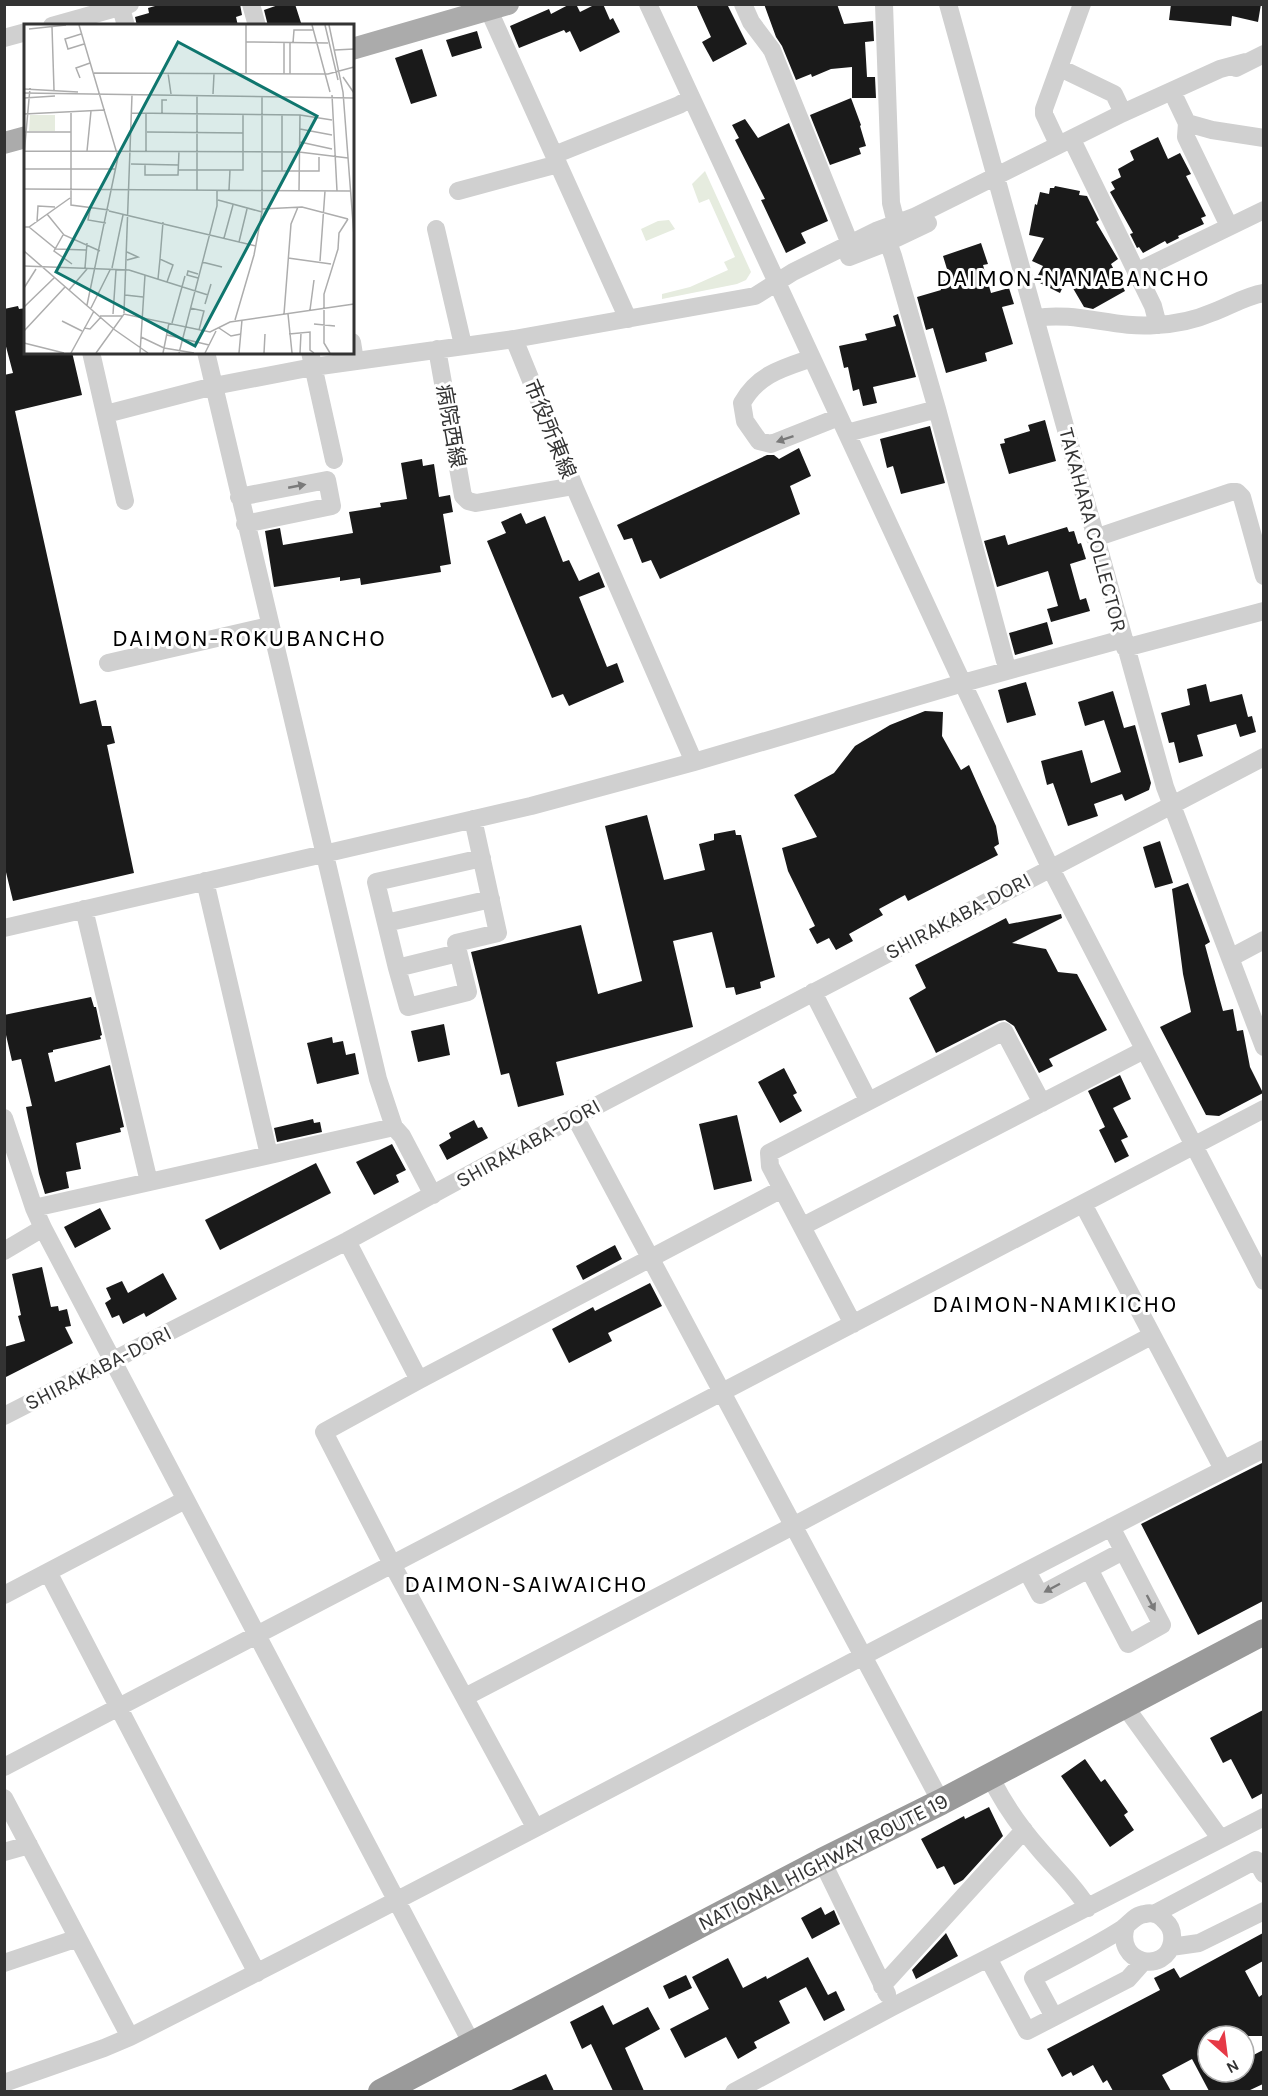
<svg xmlns="http://www.w3.org/2000/svg" width="1268" height="2096" viewBox="0 0 1268 2096" font-family="Karla,'Noto Sans JP',sans-serif">
<rect width="100%" height="100%" fill="#fff"/>
<path fill="#e6ecdf" d="M705 171 751 272 746 280 737 284 662 299V294L690 287 728 270 724 262 735 257 709 199 699 203 692 184Z
M669 220 675 229 646 241 641 229 658 221Z"/>
<path fill="#1a1a1a" d="M162 4H240L242 15 236 17 238 26H137L135 17 149 13 148 8Z
M281 4H295L302 26H268L264 10Z
M570 4H576L580 12 596 4H603L610 20 613 18 620 32 580 52 570 31 566 33 564 30 519 48 510 26 549 9 551 14Z
M696 4H727L747 44 713 62 702 42 711 37Z
M764 4H837L844 24 873 21 874 41 865 42 867 77H875L876 98H852V67L831 69 812 77 811 74 796 80 782 46 776 37Z
M1171 4H1261L1258 22 1232 16 1231 26 1169 20Z
M477 31 482 48 452 57 446 40Z
M422 49 437 96 411 104 395 58Z
M851 98 861 125 860 126 866 146 859 148 861 154 830 165 810 115Z
M745 119 758 138 789 123 828 221 801 233 806 243 786 253 761 200 765 199 735 140 739 138 732 125Z
M1158 137 1168 159 1180 153 1191 174 1186 176 1206 216 1201 218 1204 224 1178 236 1179 238 1167 244 1165 241 1143 253 1139 247 1137 248 1130 234 1133 233 1110 192 1115 189 1111 182 1121 177 1118 169 1134 160 1130 151Z
M1055 186 1080 191 1079 195 1087 196 1099 220 1096 222 1118 259 1111 264 1125 291 1093 309 1084 307 1067 278 1060 293 1040 283 1043 277 1038 275 1043 266 1032 261 1044 238 1029 235 1035 204 1037 205 1040 192 1049 194 1050 188H1054Z
M981 243 988 264 983 265 991 293 1009 288 1014 304 1002 307 1013 344 985 353 987 361 946 373 933 328 926 330 917 297 941 290 939 282 950 279 943 256Z
M18 306 19 309 26 308V352H72L82 395 15 411 80 704 96 700 102 726H111L115 743 107 745 134 873 13 901 4 864V375L13 373 4 339V309Z
M898 314 916 377 873 387 877 403 863 406 859 389 853 391 848 367 844 368 839 346 867 340 865 334 896 326 893 316Z
M1045 420 1056 461 1009 474 1000 444 1005 443 1004 439 1030 431 1028 425Z
M930 426 945 483 901 494 893 466 887 468 880 439Z
M799 448 811 476 790 486 800 514 660 579 651 560 642 563 632 538 624 540 617 525 767 455H774L779 459Z
M422 459 423 466 434 464 439 497 450 495 453 512 443 514 451 564 440 566 441 572 361 585 360 578 340 581V577L274 587 265 531 280 528 283 545 353 533 349 512 381 507 380 503 407 499 401 463Z
M521 513 526 524 545 516 563 562 569 560 579 581 599 572 605 587 579 597 607 667 617 663 624 682 569 706 563 694 552 698 487 541 506 533 501 522Z
M1067 527 1069 532 1074 531 1078 544 1081 543 1086 559 1070 564 1080 600 1086 598 1090 611 1051 622 1047 609 1058 606 1048 571 997 587 984 541 1005 535 1008 545Z
M1047 622 1053 644 1015 655 1009 633Z
M1026 682 1036 715 1007 723 998 690Z
M1206 684 1210 702 1242 694 1248 717 1252 716 1256 732 1240 737 1236 724 1197 735 1203 756 1179 763 1174 742 1169 743 1161 713 1190 705 1187 689Z
M1113 691 1124 728 1135 725 1151 783 1149 790 1125 801 1122 794 1094 804 1098 816 1068 826 1053 783 1047 785 1041 761 1082 750 1091 783 1121 772 1104 720 1085 726 1078 702Z
M925 711 943 712 942 736 961 770 969 765 996 826 999 844 994 847 998 855 908 901 905 895 879 909 883 915 849 934 853 941 836 950 829 938 817 944 809 929 815 926 788 871 782 848 817 837 794 795 834 773 855 746 890 725Z
M647 815 664 880 705 870 699 844 714 840V834L735 830 736 835H741L775 977 760 982 761 988 736 995 734 987 726 988 712 932 673 941 693 1027 556 1062 564 1095 518 1107 509 1073 501 1075 471 952 581 925 598 994 642 981 605 826Z
M1160 841 1173 883 1155 888 1143 847Z
M1188 883 1210 942 1205 945 1223 1011 1233 1009 1237 1031 1243 1030 1250 1067 1263 1093 1219 1116 1206 1115 1160 1027 1191 1012 1183 974 1172 889Z
M1061 914 1062 918 1012 943 1046 949 1058 972 1077 974 1107 1030 1049 1059 1053 1066 1039 1073 1014 1026 1005 1020 999 1021 936 1053 909 998 926 988 915 965 1006 918 1009 924Z
M91 997 94 1007H96L102 1035 100 1036 101 1039 53 1050V1052L48 1053 55 1082 110 1065 124 1127 120 1128 121 1132 76 1143 81 1169 66 1172 69 1188 45 1194 39 1174 26 1107 32 1106 21 1059 12 1061 6 1035H4V1015Z
M444 1024 450 1055 418 1062 411 1031Z
M332 1037 333 1043 343 1041 346 1055 355 1053 359 1074 317 1084 307 1043Z
M784 1068 797 1093 793 1095 802 1111 780 1123 758 1082Z
M1120 1075 1131 1099 1113 1108 1128 1137 1121 1140 1129 1156 1115 1163 1099 1130 1105 1127 1088 1091Z
M737 1115 752 1181 714 1190 699 1124Z
M313 1119 314 1123 320 1122 322 1132 277 1142 274 1128Z
M474 1120 478 1128 482 1127 488 1138 447 1160 439 1145 451 1138 449 1133Z
M392 1144 406 1170 396 1175 399 1182 374 1195 356 1162Z
M316 1163 331 1193 220 1250 205 1220Z
M100 1208 111 1229 75 1248 64 1227Z
M615 1245 622 1259 583 1280 576 1266Z
M42 1267 51 1307 58 1306 59 1311 67 1309 71 1326 65 1327 73 1343 4 1378V1347L25 1341 18 1316 21 1315 12 1274Z
M163 1273 177 1299 146 1317 144 1313 123 1324 119 1315 112 1318 105 1303 111 1299 106 1288 122 1281 128 1293Z
M650 1283 662 1306 608 1333 612 1341 569 1363 552 1329 593 1307 595 1311Z
M1262 1463 1263 1467V1601L1198 1635 1141 1524Z
M1263 1710V1793L1252 1799 1231 1759 1223 1763 1210 1738Z
M1085 1759 1101 1782 1105 1779 1128 1812 1124 1815 1134 1830 1110 1847 1061 1776Z
M989 1807 1003 1836 963 1880 954 1885 944 1866 937 1869 921 1839 964 1816 965 1819Z
M821 1907 825 1915 834 1910 840 1924 812 1939 801 1918Z
M946 1933 958 1956 916 1979 912 1970Z
M1263 1933V1961L1245 1971 1259 1997 1263 1994V2036H1208V2072H1244V2060L1263 2050V2084L1248 2091H1209L1192 2059 1162 2075 1171 2091H1113L1107 2080 1103 2083 1093 2065 1073 2076 1071 2072 1062 2077 1047 2049 1160 1990 1154 1978 1174 1968 1180 1978Z
M808 1957 828 1995 836 1991 845 2010 824 2021 806 1987 779 2001 790 2023 754 2042 757 2048 738 2059 726 2037 685 2058 670 2029 709 2009 692 1977 728 1958 743 1988 766 1976 767 1979Z
M686 1975 692 1988 669 1999 663 1986Z
M603 2005 613 2025 648 2007 660 2029 625 2048 644 2091H613L591 2044 582 2049 570 2022Z
M546 2074 554 2091H509Z"/>
<g fill="none" stroke-linecap="round" stroke-linejoin="round">
<path stroke="#d0d0d0" stroke-width="18" d="M120 4 126 26
M251 4 257 26
M486 4 628 319
M648 4 956 669 1050 867 1264 1281
M743 4 751 22 772 50 850 244
M884 4 891 203 896 223
M948 4 1165 787 1264 1047
M52 26 130 4
M4 38 26 32
M1060 68 1114 94 1123 113
M1236 68 1264 54
M1176 100 1187 123 1186 137 1229 226
M1187 123 1212 130 1264 138
M1058 144 1044 114V109L1082 4
M1075 146 1153 306 1158 325
M554 155 679 105 691 98
M458 191 558 164
M436 229 463 345
M888 242 893 256 937 409 1005 661
M849 257 888 242 928 223
M1136 272 1264 210
M1036 318C1076 311 1116 329 1156 325 1174 324 1195 320 1211 313 1228 307 1245 296 1264 293
M352 342 355 361
M437 349 463 496 468 501 476 503 574 486 514 339
M91 352 125 501
M206 352 378 1079 394 1127 402 1136 433 1195
M310 352 334 460
M812 358C783 368 758 374 742 403L745 421 759 441 771 444 839 417
M106 414 214 386 313 367 514 339 755 296 793 272 876 231 914 217 1123 113 1220 69 1246 62
M847 433 937 409
M574 486 694 762
M239 497 327 480 332 506 245 524
M1095 538 1231 492H1237L1242 497 1264 576
M1125 648 1264 611
M108 663 269 626
M205 881 269 1155
M84 909 149 1182
M386 923 376 882 482 858
M4 928 531 806 694 762 963 683 1123 639
M458 953 397 968 408 1007 468 992 456 943 498 933 473 819
M1230 958 1264 940
M397 968 386 923 491 899
M813 992 868 1100
M575 1117 941 1802
M4 1118 34 1208 43 1228 472 2044
M1083 1204 1223 1469
M34 1208 394 1127
M803 1226 1144 1050
M347 1241 419 1380
M4 1251 43 1228
M853 1324 770 1166 769 1153 1004 1031 1042 1103
M4 1416 347 1241 575 1117 1264 757
M1089 1569 1128 1644 1162 1625 1111 1527
M1027 1571 1040 1595 1123 1551
M48 1572 257 1973
M4 1595 185 1500
M465 1697 793 1526 1151 1336
M1124 1705 1220 1838
M4 1767 1264 1109
M990 1776C1003 1803 1020 1827 1040 1850 1056 1869 1075 1886 1088 1908
M4 1798 130 2037C510 1846 884 1641 1264 1449
M535 1827 392 1564 324 1432 419 1380 782 1189
M4 1852 29 1845
M822 1861 887 1994
M1154 1914 1256 1860 1264 1874
M1171 1947 1199 1943 1264 1911
M988 1958 1027 2031 1128 1979 1144 1961
M4 1963 78 1938
M882 1986 1024 1830
M1054 2017 1033 1978C1063 1962 1094 1947 1122 1929 1130 1924 1134 1915 1145 1914 1152 1912 1160 1915 1165 1921 1171 1926 1173 1934 1172 1942 1166 1975 1114 1964 1126 1926
M4 2083 104 2048 130 2037
M734 2092 892 2007 1264 1817"/>
<path stroke="#ababab" stroke-width="22" d="M352 49 508 4
M4 143 26 137"/>
<path stroke="#9a9a9a" stroke-width="26" d="M381 2092 822 1861 941 1802 1264 1632"/>
</g>
<defs><path id="oneway-solid" d="M-6-.8H1V-3.2L6.5 0L1 3.2V.8H-6Z" transform="scale(1.5)"/></defs>
<g fill="#7a7a7a">
<use href="#oneway-solid" transform="translate(785 439) rotate(161)"/>
<use href="#oneway-solid" transform="translate(297 486) rotate(-11)"/>
<use href="#oneway-solid" transform="translate(1052 1588) rotate(152)"/>
<use href="#oneway-solid" transform="translate(1151 1603) rotate(62)"/>
</g>
<g text-anchor="middle" stroke-width="6" stroke-linejoin="round" paint-order="stroke">
<g font-size="21" fill="#333" stroke="#fff">
<text transform="translate(451 426) rotate(80)" y="7">病院西線</text>
<text transform="translate(550 429) rotate(68)" y="7">市役所東線</text>
<text transform="translate(1093 530) rotate(75)" y="7">TAKAHARA COLLECTOR</text>
<text transform="translate(958 916) rotate(-28)" y="7">SHIRAKABA-DORI</text>
<text transform="translate(528 1143) rotate(-29)" y="7">SHIRAKABA-DORI</text>
<text transform="translate(98 1368) rotate(-27)" y="7">SHIRAKABA-DORI</text>
<text transform="translate(823 1862) rotate(-27)" y="7">NATIONAL HIGHWAY ROUTE 19</text>
</g>
<g font-size="24" letter-spacing="1.5" fill="#000" stroke="#fff">
<text x="1073" y="286">DAIMON-NANABANCHO</text>
<text x="249" y="646">DAIMON-ROKUBANCHO</text>
<text x="1055" y="1312">DAIMON-NAMIKICHO</text>
<text x="526" y="1592">DAIMON-SAIWAICHO</text>
</g>
</g>
<g transform="translate(24 24)">
<rect width="330" height="330" fill="#fff"/>
<path d="M6 91H31V107H5Z" fill="#e6ecdf"/>
<path fill="none" stroke="#adadad" stroke-width="1.5" d="M55 1 94 133 63 281M288 1 306 68M301 1 314 56M305 1 319 68 330 212M28 3 30 66M5 5 42 1M57 10 41 15 44 25 60 20M222 18 304 19M260 19V50M266 19V50M269 19 270 6H290M311 26 330 25M70 49 304 50 330 43M144 49 147 70M222 50V1M319 53 330 69M56 54 52 44 66 39M0 65 54 68M0 69 330 74M189 70 190 50M308 71 313 167M173 72V166M0 74 31 72M47 89V181L85 186M107 89 276 91 275 167M0 90 81 86M138 90V76H143M276 91 308 96M276 105 308 111M0 108H47M123 108 219 109M276 118 308 125M0 127 275 128 324 134M63 127 67 87M122 127V90M0 131 6 64M107 140 154 141M121 140V151H154L155 127M0 145H91M155 146H219V91M238 147H295V133M258 147V91M0 165 326 167M205 166 206 146M194 176 238 188M67 181 64 196 82 199M238 185 278 183 324 195M85 187 232 222M23 190 40 211 76 227M13 198 14 182 31 183M0 203H5L46 174M5 203 32 225 62 226M39 211 30 227 48 240M200 214 209 181M215 218 223 185M0 227 91 306 124 329M264 234 307 240M136 235 139 198M103 236 114 233 103 228M296 237 301 167M178 238 198 243M0 242 105 246 184 271M61 244 63 219M88 244 99 191M174 254 163 251 164 247 174 250M134 255 136 235 149 241 143 258M0 264 12 245M45 266 63 245M101 271 119 273M181 280 187 260M0 283 30 254M67 284 86 246M166 284 180 287 175 306M286 286 290 256M100 289 108 71M89 290 92 246M260 290 267 200 274 183M264 290 268 329M76 292H98M211 296 230 231 238 188V72M38 297 58 307M148 299 161 252M290 300 311 302M60 304 66 305 77 293M195 304 207 312 217 310M0 307 41 263M265 310 286 308V326L290 329M143 311 185 321M117 313 140 324 170 329M0 319 40 329M47 329 70 287M72 329 100 290 186 308 206 298 330 280M116 329 121 251M139 329 145 299M155 329 193 182V166M181 329 192 307M215 329 218 296M240 329 241 310M276 329 277 309M306 329 300 319V270L314 225 315 209 324 195"/>
<path fill="#0f766e" fill-opacity="0.15" stroke="#0f766e" stroke-width="3" d="M154 18 293 92 171 322 32 248Z"/>
<rect width="330" height="330" fill="none" stroke="#333" stroke-width="3"/>
</g>
<rect width="1268" height="2096" fill="none" stroke="#333333" stroke-width="12"/>
<g transform="translate(1226 2054) rotate(152)"><circle r="28" fill="#ffffff" stroke="#adadad" stroke-width="1.5"/>
<path d="M0-4.5L10 22L0 15L-10 22Z" fill="#e63946"/>
<text y="-9" font-size="16" font-weight="bold" text-anchor="middle" fill="#333333">N</text>
</g>
</svg>
